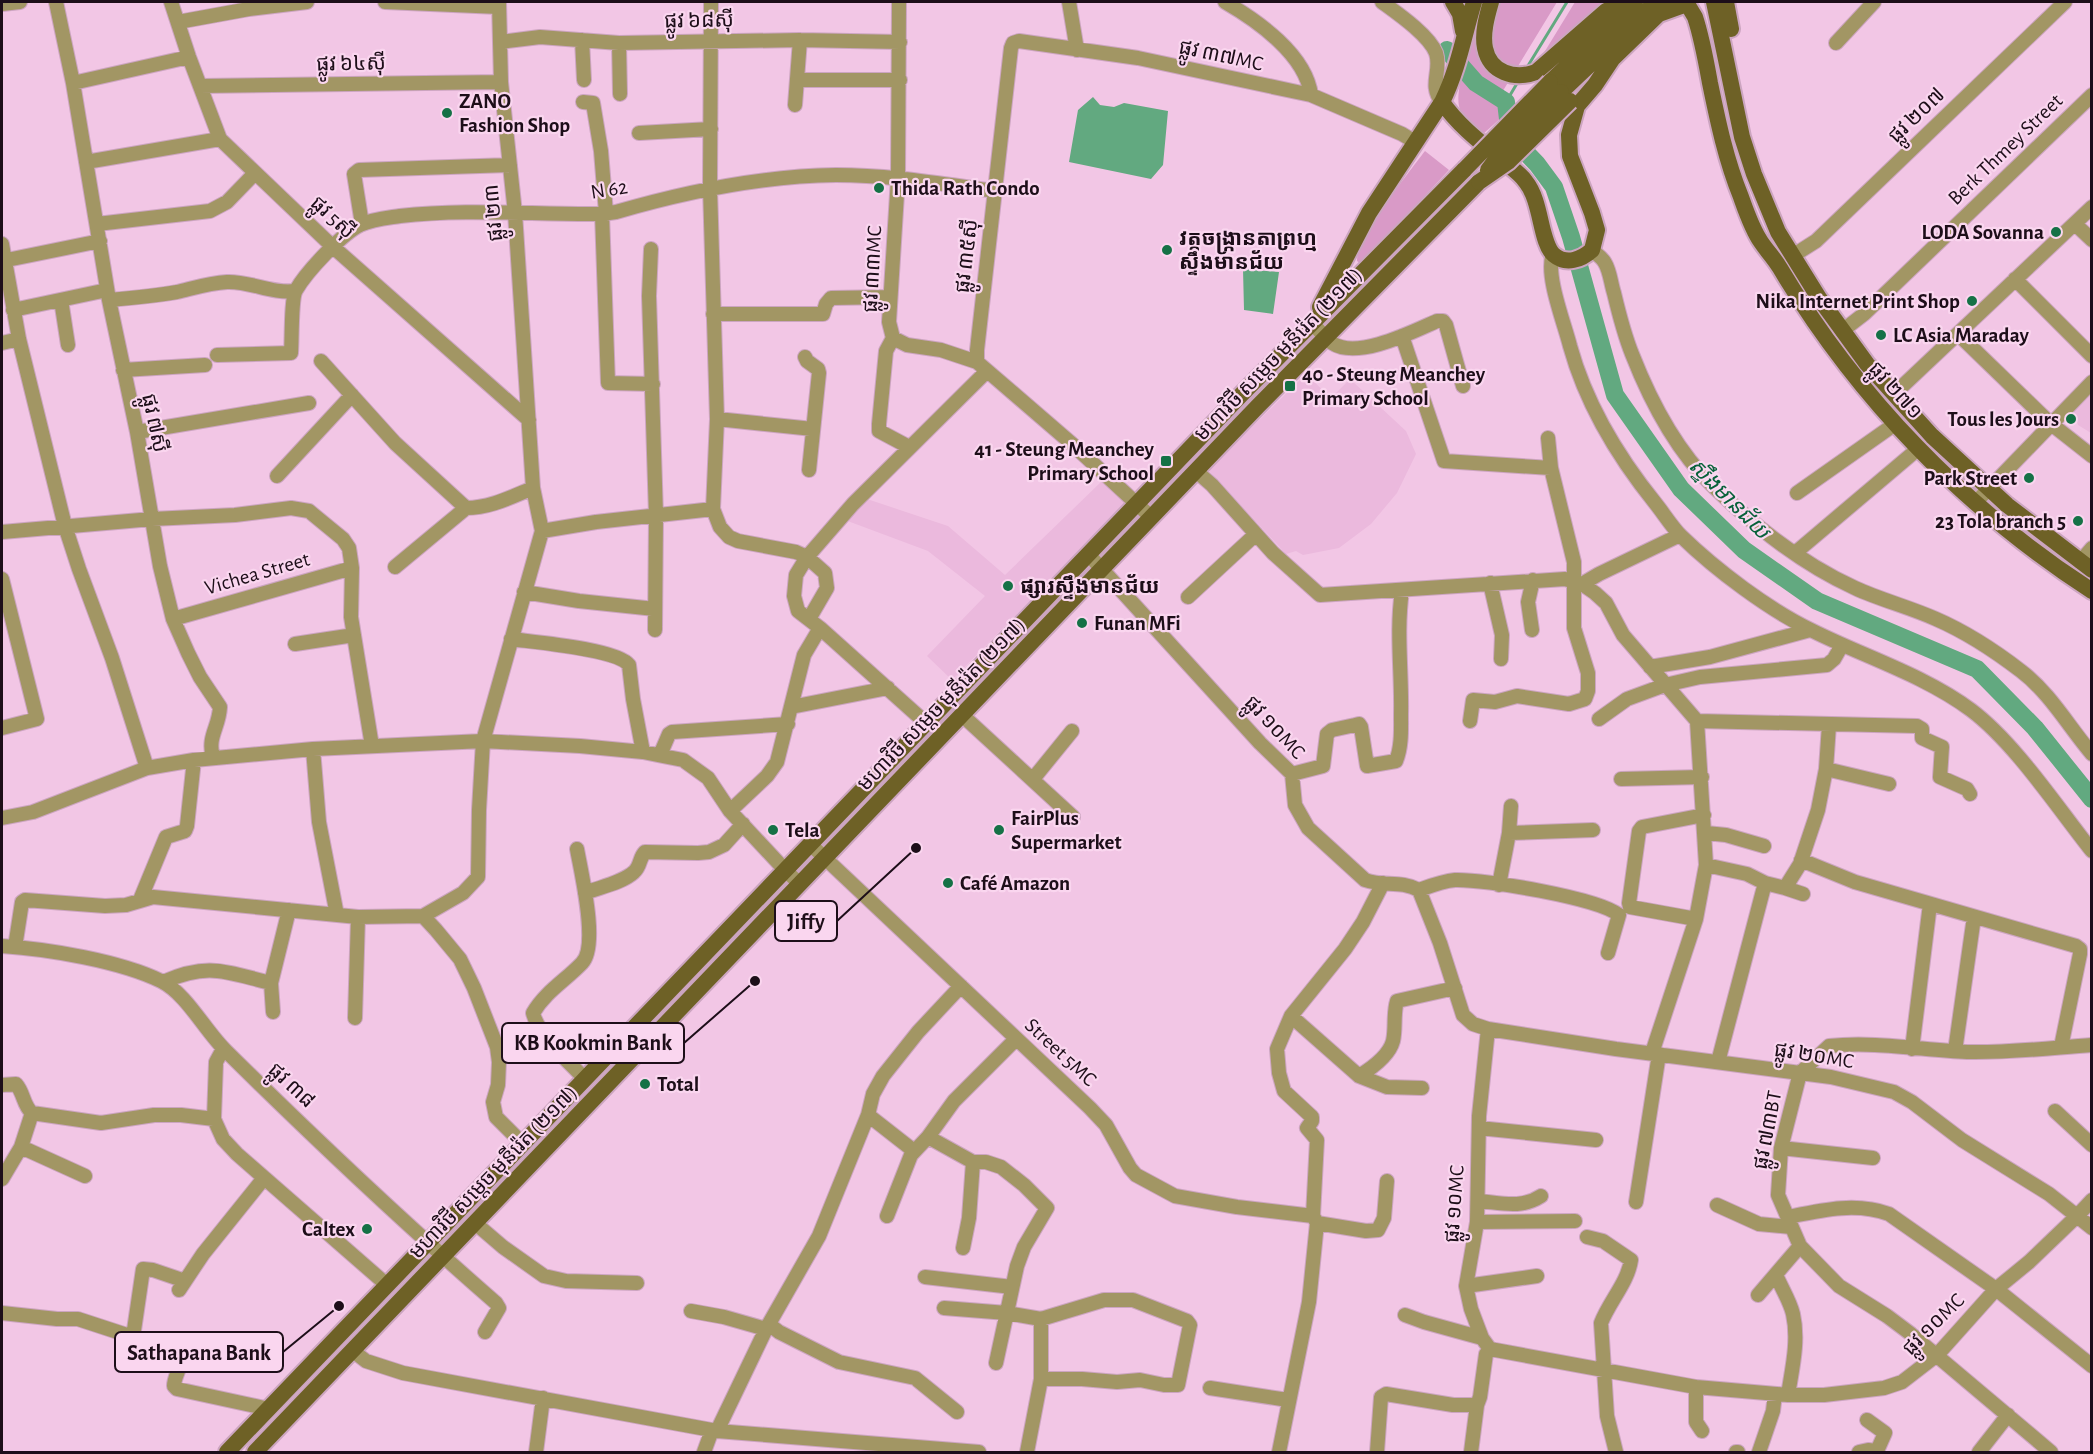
<svg xmlns="http://www.w3.org/2000/svg" width="2093" height="1454" viewBox="0 0 2093 1454" font-family="'Alegreya Sans','Noto Sans Khmer',sans-serif">
<rect width="100%" height="100%" fill="#f2c6e5"/>
<path fill="#ebb9dd" d="M1306 374 1331 398 1350 379 1351 380 1406 431 1416 454 1397 493 1371 524 1339 548 1303 555 1296 551 1286 554 1208 470Z
M2091 386V433L2078 425 2073 410Z
M1102 481 1126 503 952 680 927 656 985 596 928 551 845 520 867 499 948 526 1005 575Z"/>
<path fill="#d99ac7" d="M1482 2H1557L1501 94 1476 77 1465 64Z
M1575 2H1602L1542 56Z
M1461 77 1471 89 1500 107 1501 118 1483 134C1458 112 1455 112 1461 77Z
M1425 151 1449 170 1361 264 1357 261C1356 238 1410 171 1425 151Z"/>
<path fill="#62a980" d="M1093 97 1100 105 1114 107 1124 103 1168 111 1163 165 1151 179 1069 162 1078 110Z
M1243 269 1279 272 1273 314 1244 310Z"/>
<g fill="none" stroke-linecap="round" stroke-linejoin="round">
<path stroke="#62a980" stroke-width="3" d="M1526 69 1567 2
M1506 102 1519 80"/>
<path stroke="#62a980" stroke-width="18" d="M1447 50 1476 83 1506 102 1510 136 1537 164 1554 187 1571 237 1615 395 1681 489 1744 550 1817 601 1977 669 2035 728 2092 799"/>
<g stroke="#cca5c0" stroke-width="16">
<path id="minor" d="M56 2 73 83 109 300 137 432 160 566 173 619 188 653 200 677 220 707C219 728 207 736 213 758
M171 2 189 57 220 139 332 246 529 420
M385 2 499 7
M711 2 710 188 717 419 713 509 720 527 729 537 738 541 796 552 807 557 825 573 827 588 809 619
M899 2 898 178 889 322 893 338 886 351 879 424V431L909 447
M1069 2 1077 50
M1225 2C1258 21 1306 55 1311 95
M1382 2C1397 13 1429 35 1436 53 1442 71 1428 85 1442 102
M2 4 20 2
M178 22 249 9 307 2
M582 40 584 80
M500 42 540 37 619 43 800 40 900 42
M619 43 620 94
M1836 43 1874 2
M797 80H900
M73 83 189 57
M200 86 501 82
M583 102 593 103 601 151 606 213
M795 105 800 40
M639 133 711 129
M86 162 220 139
M602 214 608 383 653 384
M97 224 210 211 227 202 255 173
M362 224 354 174 359 170 510 165
M2075 224 2092 240
M2 244 19 339 65 526 79 569 112 658 147 768
M651 249 649 296 656 515 655 630
M1592 250C1596 254 1602 257 1605 263 1610 271 1611 284 1614 293 1619 314 1624 334 1632 354 1650 400 1676 450 1712 485 1754 526 1802 564 1855 588 1881 600 1909 607 1936 619 1966 632 1995 651 2021 671 2050 693 2069 727 2092 754
M1553 254C1545 275 1564 322 1570 346 1586 404 1618 457 1656 504 1664 514 1672 527 1681 536 1716 570 1769 610 1813 631 1865 657 1924 675 1971 710 2015 743 2057 807 2092 851
M1794 255 1816 241 2065 2
M2 261 100 241
M2015 279 2092 356
M61 300 68 345
M109 300C132 298 155 296 177 292 194 288 209 283 227 282 250 281 272 294 295 291
M13 310 107 290
M713 314H823L826 304 831 298 890 297
M1312 323C1318 329 1325 338 1332 343 1357 360 1412 332 1437 321H1443L1446 325 1463 386
M1842 331 1864 314 2092 95
M1958 334 2050 423 2092 456
M1402 336 1444 461 1551 468
M893 338 907 345 941 350 977 362 1071 443 1151 517
M2 343 19 339
M217 355 291 353C292 340 291 298 296 290 307 271 342 234 360 225 373 219 387 218 400 216 467 208 535 215 602 214L616 212C688 191 761 176 836 175 890 175 942 184 995 191
M805 357 807 361 818 369 819 373 809 470
M321 361 395 443 466 508C490 508 511 497 533 488
M977 362V350L1011 48 1013 43 1019 41 1138 58 1311 95 1402 134 1415 142
M123 370 205 365
M1894 394 2092 207
M717 419 813 429
M137 432 309 403
M1196 471 1212 485 1273 553 1320 595 1565 579 1582 584 1595 593 1606 603 1623 635 1697 721 1706 865 1696 919 1652 1053
M277 476 352 395
M1797 493 1895 424
M1976 502 2092 382
M542 531 596 522 713 509
M2 532 152 519 235 515 291 508 309 511 343 539 349 548 352 568 351 617 372 746
M1795 553 1919 448
M1088 554 1260 743 1292 774 1295 805 1308 828 1365 880C1384 887 1400 880 1419 890L1440 943 1463 1015 1473 1024 1488 1029 1479 1116 1477 1222 1466 1286 1471 1309 1482 1338 1490 1349 1696 1387 1788 1395H1824L1884 1388 1902 1382 1937 1355 1996 1289 2029 1262 2077 1216 2092 1200
M2080 562 2092 548
M395 567 466 508
M2 579 37 719 2 728
M1490 583 1502 635 1501 659
M1582 584 1599 574 1680 535
M524 592 579 601 655 609
M1188 597 1256 534
M173 619 352 568
M1532 630 1528 602 1533 580
M511 639C533 642 617 649 629 665L633 699 643 752
M295 644 354 635
M1650 667 1710 657 1810 630
M791 707 888 688
M962 715 1073 817
M1599 719 1627 699 1665 685 1700 677 1827 665 1834 659 1842 645
M1470 721 1473 700 1495 702 1517 696 1569 704 1585 699 1588 691V673L1574 628V562L1551 468 1548 438
M1697 721 1917 726 1922 729V738L1942 747 1940 777 1967 789 1970 794
M926 723 820 628 798 611 794 596 796 575 807 557 853 504 987 371
M313 749 319 822 337 915
M660 755 669 734 672 732 788 724
M1826 769 1889 784
M1292 774 1323 766 1327 734 1332 730 1355 725 1359 724 1361 727 1367 766 1396 761C1402 746 1401 729 1401 714 1402 673 1396 632 1402 591
M1033 779 1072 731
M1621 779 1702 777
M730 811 767 776 777 762 804 655 820 628
M2 818 33 812 147 768 194 760 313 749 483 741 580 746 643 752 683 760 708 778 730 811 785 870 800 884
M1509 833 1593 830
M1706 833 1726 835 1764 846
M810 844 1090 1108 1106 1125 1130 1168 1136 1175 1175 1196 1237 1207 1313 1216
M577 849C581 872 599 946 582 963 566 980 545 992 533 1013 538 1035 569 1062 585 1079
M1801 860 1855 882 2076 946 2080 949V954L2061 1047
M1706 865 1747 874 1765 883 1785 888 1800 864 1818 810 1826 769 1829 725
M1499 885 1509 833 1511 806
M1785 888 1803 894
M1419 890C1430 886 1443 881 1455 880 1484 879 1598 898 1619 915L1608 953
M585 893C600 887 622 883 634 872 641 866 639 858 645 852L698 853 709 852 724 845 743 824
M140 900 166 837 185 831 187 826 194 760
M423 916 436 930 460 959 474 988 497 1047 499 1062 498 1085 493 1102 496 1117 523 1144
M1696 919 1630 907 1629 903 1639 831 1642 827 1704 815
M2 946C48 949 120 961 161 981 187 994 205 1031 226 1051 313 1137 403 1222 496 1303L499 1308 485 1332
M15 947 22 902 25 900 105 906 126 905 153 897 358 917 423 916 463 893 478 877 479 810 483 741 542 531 533 488 515 213 501 82 499 2
M163 982C209 962 225 972 271 983
M273 1012 271 983 289 910
M1291 1016 1359 1076 1387 1087 1422 1088
M355 1018 358 917
M1488 1029 1616 1049 1831 1077 1894 1092 1912 1102 1962 1140 2049 1194 2092 1228
M1912 1049 1930 904
M1955 1051 1974 917
M1718 1062 1765 883
M1359 1076C1372 1068 1389 1056 1393 1041 1396 1028 1393 1014 1397 1001L1455 988
M2 1085 16 1084C24 1093 23 1105 32 1113L101 1123 154 1115H181L214 1119 223 1139 237 1154 387 1285
M2055 1111 2092 1145
M868 1115 914 1151
M214 1119 216 1062 223 1049
M1479 1128 1596 1140
M928 1137 973 1162H986L1001 1167 1024 1185 1047 1208 1024 1247 1017 1266 996 1363
M21 1147 85 1176
M1781 1148 1873 1158
M2 1179 21 1147 32 1113
M1479 1201C1502 1203 1521 1209 1541 1196
M1636 1202 1659 1054
M1717 1205 1759 1224 1791 1227
M887 1216 911 1155 928 1137 954 1101 1016 1039
M1788 1217C1822 1210 1856 1202 1889 1214L1996 1289 2092 1366
M1477 1222 1575 1221
M475 1223 503 1247 544 1276 566 1281 637 1283
M1317 1223 1366 1231 1378 1230 1384 1218 1387 1181
M1587 1237 1603 1241 1631 1260C1628 1282 1609 1302 1601 1323L1607 1416 1616 1452
M963 1248 969 1218 973 1162
M1776 1275C1781 1287 1790 1301 1793 1314 1799 1341 1792 1369 1788 1395
M925 1277 1012 1287
M1466 1286 1537 1276
M179 1290 203 1254 264 1178
M1758 1295 1800 1246
M944 1308 1007 1313 1041 1319 1104 1300H1133L1187 1321 1190 1325 1178 1385H1164L1140 1380 1117 1382 1082 1379H1041
M691 1311 724 1317 766 1329
M2 1313 57 1319H78L133 1337 181 1357C182 1367 174 1376 174 1386L177 1389 269 1409
M1405 1315 1424 1322 1482 1338
M770 1325 779 1332 839 1362 915 1378 957 1412
M133 1337 143 1269 153 1270 185 1281
M353 1351 366 1361 403 1373 717 1431 979 1452
M1696 1387V1422L1702 1431
M1210 1388 1288 1400
M1867 1420 1885 1433 1877 1451
M717 1431 766 1329 819 1236 868 1115 873 1094 883 1076 918 1032 961 986
M536 1452 543 1398
M704 1452 712 1430
M1027 1452 1041 1379V1319
M1279 1452 1309 1302 1317 1223 1313 1216 1317 1140 1307 1128 1312 1121V1117L1284 1091 1279 1073 1277 1049 1291 1016 1345 949 1363 922 1383 883
M1377 1452 1381 1397 1386 1394 1453 1405H1477L1480 1397 1486 1354 1490 1349
M1471 1452 1477 1405
M1736 1452H1738
M1759 1452 1773 1411 1775 1394
M1859 1452 1868 1450 1877 1451
M1979 1452 2008 1415
M2051 1452 1911 1334 1887 1316 1839 1286 1800 1246 1778 1195 1781 1148 1800 1073 1829 1046C1874 1041 1922 1050 1967 1052 2009 1053 2050 1048 2092 1045"/>
</g>
<g stroke="#cca5c0" stroke-width="20">
<path id="major" d="M1453 2 1460 14 1463 31
M1491 2C1487 16 1482 33 1485 48 1490 73 1515 80 1536 72L1606 11 1623 2
M1714 2 1742 137 1754 174 1778 232 1819 298 1867 364 1932 436 2007 505 2092 570
M1726 2 1731 29
M1659 14 1684 5 1689 7 1695 17C1702 38 1706 61 1710 83 1718 122 1726 160 1741 197 1746 211 1752 229 1761 242 1767 251 1774 258 1780 268 1857 397 1965 509 2092 591
M1605 66 1666 7
M1550 82 1635 2
M1561 92 1656 2
M1442 102C1458 125 1480 142 1502 160 1510 167 1520 173 1526 182 1542 202 1540 243 1554 255 1566 265 1581 260 1592 250L1597 230 1592 213 1570 156 1569 135 1577 106 1595 85 1613 58
M1320 307 1369 213 1442 102C1458 70 1464 35 1474 2
M227 1452 1242 394 1465 169
M255 1452 1258 406 1479 182"/>
</g>
<use href="#minor" stroke="#a29664" stroke-width="14"/>
<use href="#major" stroke="#6e6126" stroke-width="16"/>
<g stroke="#cca5c0" stroke-width="20" stroke-linecap="butt">
<path id="major-bridge" d="M1465 169 1550 82
M1488 170 1500 154 1561 92
M1479 182 1508 162 1570 101"/>
</g>
<use href="#major-bridge" stroke="#6e6126" stroke-width="16"/>
</g>
<g fill="#157146" stroke="#fad6ef" stroke-width="2">
<circle cx="447" cy="113" r="6"/>
<circle cx="879" cy="188" r="6"/>
<circle cx="2056" cy="232" r="6"/>
<circle cx="1167" cy="250" r="6"/>
<circle cx="1972" cy="301" r="6"/>
<circle cx="1881" cy="335" r="6"/>
<rect x="1284" y="380" width="12" height="12" rx="3"/>
<circle cx="2071" cy="419" r="6"/>
<rect x="1160" y="455" width="12" height="12" rx="3"/>
<circle cx="2029" cy="478" r="6"/>
<circle cx="2078" cy="521" r="6"/>
<circle cx="1008" cy="586" r="6"/>
<circle cx="1082" cy="623" r="6"/>
<circle cx="773" cy="830" r="6"/>
<circle cx="999" cy="830" r="6"/>
<circle cx="948" cy="883" r="6"/>
<circle cx="645" cy="1084" r="6"/>
<circle cx="367" cy="1229" r="6"/>
</g>
<g text-anchor="middle" stroke-width="4.5" stroke-linejoin="round" paint-order="stroke">
<g font-size="21" fill="#1d0e19" stroke="#fad6ef">
<text transform="translate(699 20) rotate(-1)" y="7">ផ្លូវ ៦៨ស៊ី</text>
<text transform="translate(1221 55) rotate(12)" y="7">ផ្លូវ ៣៧MC</text>
<text transform="translate(351 63) rotate(-1)" y="7">ផ្លូវ ៦៤ស៊ី</text>
<text transform="translate(1916 115) rotate(-44)" y="7">ផ្លូវ ២០៧</text>
<text transform="translate(2005 149) rotate(-44)" y="7">Berk Thmey Street</text>
<text transform="translate(609 189) rotate(-9)" y="7">N 62</text>
<text transform="translate(493 213) rotate(-95)" y="7">ផ្លូវ ២៣</text>
<text transform="translate(333 217) rotate(43)" y="7">ផ្លូវ 5ស៊ី</text>
<text transform="translate(966 256) rotate(-83)" y="7">ផ្លូវ ៣៥ស៊ី</text>
<text transform="translate(872 269) rotate(-87)" y="7">ផ្លូវ ៣៣MC</text>
<text transform="translate(1278 354) rotate(-46)" y="7">មហាវិថី សម្តេច មុនីរ៉េត (២១៧)</text>
<text transform="translate(1896 390) rotate(48)" y="7">ផ្លូវ ២៧១</text>
<text transform="translate(155 423) rotate(78)" y="7">ផ្លូវ ៧ស៊ី</text>
<text transform="translate(257 573) rotate(-16)" y="7">Vichea Street</text>
<text transform="translate(941 704) rotate(-46)" y="7">មហាវិថី សម្តេច មុនីរ៉េត (២១៧)</text>
<text transform="translate(1275 727) rotate(47)" y="7">ផ្លូវ ១០MC</text>
<text transform="translate(1061 1052) rotate(43)" y="7">Street 5MC</text>
<text transform="translate(1814 1055) rotate(9)" y="7">ផ្លូវ ២០MC</text>
<text transform="translate(292 1085) rotate(43)" y="7">ផ្លូវ ៣៨</text>
<text transform="translate(1767 1130) rotate(-79)" y="7">ផ្លូវ ៧៣BT</text>
<text transform="translate(493 1172) rotate(-46)" y="7">មហាវិថី សម្តេច មុនីរ៉េត (២១៧)</text>
<text transform="translate(1454 1204) rotate(-86)" y="7">ផ្លូវ ១០MC</text>
<text transform="translate(1933 1324) rotate(-45)" y="7">ផ្លូវ ១០MC</text>
</g>
<g font-size="21" font-weight="bold" fill="#1d0e19" stroke="#fad6ef" text-anchor="start">
<text x="459" y="108">ZANO<tspan x="459" dy="24">Fashion Shop</tspan></text>
<text x="891" y="195">Thida Rath Condo</text>
<text x="2044" y="239" text-anchor="end">LODA Sovanna</text>
<text x="1179" y="245">វត្តចង្ក្រានតាព្រហ្ម<tspan x="1179" dy="24">ស្ទឹងមានជ័យ</tspan></text>
<text x="1960" y="308" text-anchor="end">Nika Internet Print Shop</text>
<text x="1893" y="342">LC Asia Maraday</text>
<text x="1302" y="381">40 - Steung Meanchey<tspan x="1302" dy="24">Primary School</tspan></text>
<text x="2059" y="426" text-anchor="end">Tous les Jours</text>
<text x="1154" y="456" text-anchor="end">41 - Steung Meanchey<tspan x="1154" dy="24">Primary School</tspan></text>
<text x="2017" y="485" text-anchor="end">Park Street</text>
<text x="2066" y="528" text-anchor="end">23 Tola branch 5</text>
<text x="1020" y="593">ផ្សារស្ទឹងមានជ័យ</text>
<text x="1094" y="630">Funan MFi</text>
<text x="1011" y="825">FairPlus<tspan x="1011" dy="24">Supermarket</tspan></text>
<text x="785" y="837">Tela</text>
<text x="960" y="890">Café Amazon</text>
<text x="657" y="1091">Total</text>
<text x="355" y="1236" text-anchor="end">Caltex</text>
</g>
<g font-size="22" font-style="italic" fill="#08613a" stroke="#fad6ef">
<text transform="translate(1730 498) rotate(45)" y="8">ស្ទឹងមានជ័យ</text>
</g>
</g>
<path fill="none" stroke="#1d0e19" stroke-width="2" d="M916 848L837 921M755 981L684 1043M339 1306L283 1352"/>
<g fill="#1d0e19" stroke="#fad6ef" stroke-width="2">
<circle cx="916" cy="848" r="6"/>
<circle cx="755" cy="981" r="6"/>
<circle cx="339" cy="1306" r="6"/>
</g>
<g fill="#fad6ef" stroke="#1d0e19" stroke-width="2">
<rect x="775" y="901" width="62" height="40" rx="6"/>
<rect x="502" y="1023" width="182" height="40" rx="6"/>
<rect x="115" y="1332" width="168" height="40" rx="6"/>
</g>
<g font-size="22" text-anchor="middle" font-weight="bold" fill="#1d0e19">
<text x="806" y="929">Jiffy</text>
<text x="593" y="1050">KB Kookmin Bank</text>
<text x="199" y="1360">Sathapana Bank</text>
</g>
<rect width="2093" height="1454" fill="none" stroke="#1d0e19" stroke-width="6"/>
</svg>
